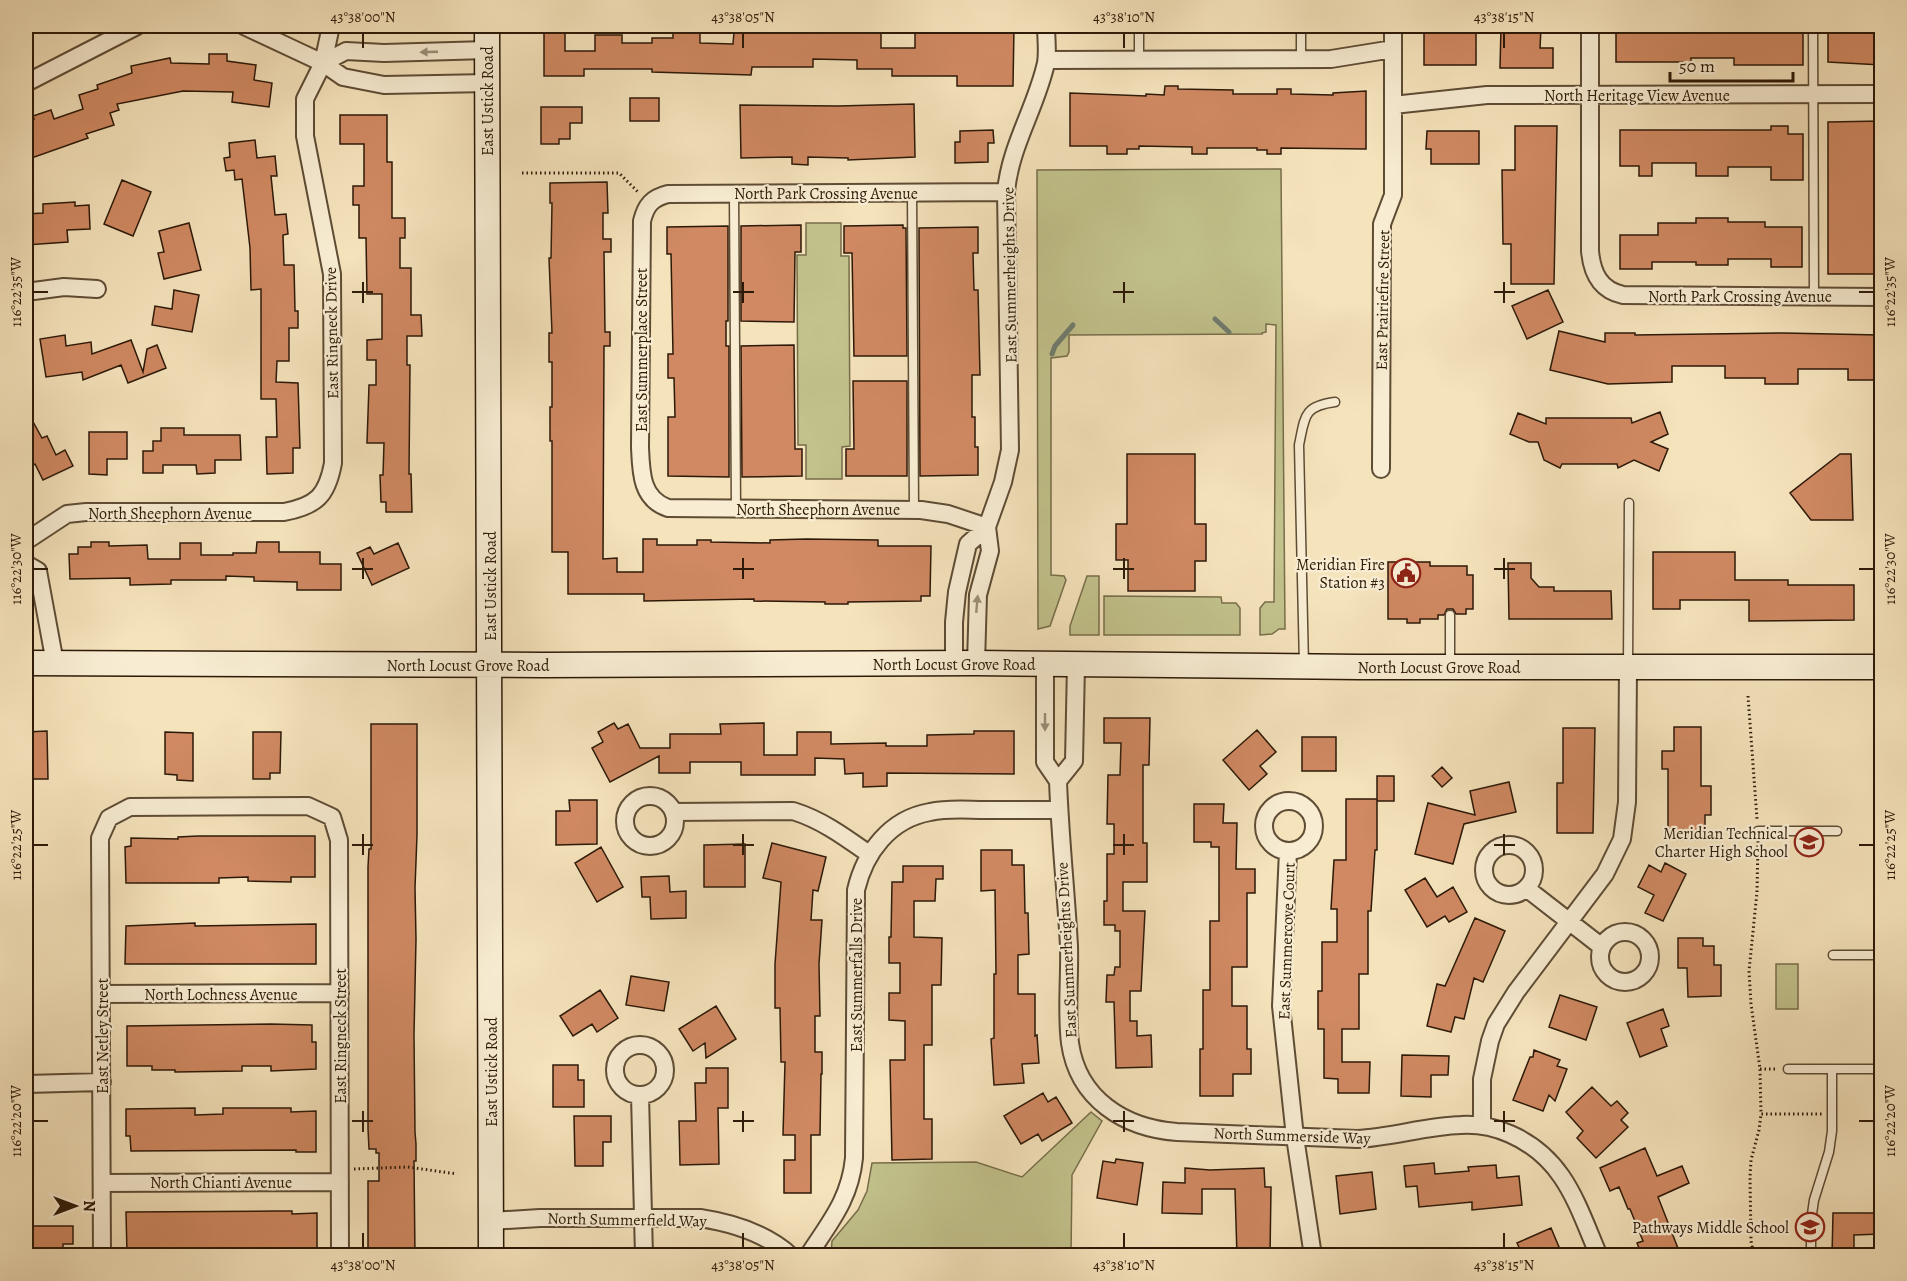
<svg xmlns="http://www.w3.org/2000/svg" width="1907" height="1281" viewBox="0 0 1907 1281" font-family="Alegreya,serif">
<rect width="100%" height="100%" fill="#f5e3bc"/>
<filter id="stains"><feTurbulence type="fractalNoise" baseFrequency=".00333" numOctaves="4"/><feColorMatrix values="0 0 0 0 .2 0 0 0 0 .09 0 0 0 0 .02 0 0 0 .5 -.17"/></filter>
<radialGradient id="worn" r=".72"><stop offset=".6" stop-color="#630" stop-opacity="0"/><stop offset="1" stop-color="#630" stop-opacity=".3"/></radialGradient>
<path fill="#c2c28c" stroke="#776e4a" stroke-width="1.5" d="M1281 169 1285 629H1279L1272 634 1260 635V608L1265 602H1274L1276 325 1266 324V332L1262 333V334L1069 335V352L1067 356 1051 358V575L1064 576 1066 580 1050 626 1038 629 1037 170Z
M806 223H841V256H849L850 446 842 447V479H806V445H798L797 255H806Z
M1087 576H1099V635H1070V626Z
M1104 596 1221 597 1222 603H1236L1240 608V635H1104Z
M1776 964H1798V1009H1776Z
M1091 1112 1102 1121 1072 1175 1071 1255H831L832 1241 858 1210 867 1191 872 1163 976 1162 1022 1177Z"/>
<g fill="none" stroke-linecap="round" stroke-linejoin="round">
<path stroke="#6f7c6f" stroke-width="5" d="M1215 319 1229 332
M1052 354 1055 346 1073 325"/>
</g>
<path fill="#d08962" stroke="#2c1908" stroke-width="1.5" d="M962 26H1014L1013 86H957V76H892V69H857V60L813 59V67H752L751 75 652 72V69H584V76H544V29H565V51H595V35H622V43H652V38H673V31H700V43L733 44 734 32H881V48H915V32L962 31Z
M1424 26H1476V65H1424Z
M1616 26H1728V31H1771V26H1803V65H1734V58H1691V62H1616Z
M1828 26H1881V65L1828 62Z
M1501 27 1541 28 1540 48H1553V68H1500Z
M209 54H227V61L256 65 254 80 272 83 269 107 232 102 233 92 183 91 117 104 119 110 110 113 114 125 86 134 88 138 26 160V120L34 119 33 116 51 110 54 119 83 109 79 95 98 89 97 85 132 73 131 66 170 58 171 63 209 64Z
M1165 86H1178V89L1233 90V94H1277V89H1291V94L1333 95V93L1366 91V149L1281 148V154H1267V150H1257V148H1207V154H1192V147L1139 146V149H1127V154H1107V146H1070V93L1146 96V94L1164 95Z
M630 98H659V121H630Z
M914 104 915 157 848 160V158L808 157V165L792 164V157L741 158 740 105 838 106Z
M541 107H582V123H570V139H559V144H541Z
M340 115H387V162H392V218H405V238H400V268H411V315H421L422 336H407V365H410L409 474H411L412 512H386V502H381L380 475H383L384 443H367L369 385H376V360H367V340L382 339V294H367L366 238H359V205H353V186H364V144H340Z
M1881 121V274H1828V122Z
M1515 126H1557L1554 284H1511V244H1503L1502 170H1515Z
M1771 126H1788V134H1803V180H1771V167H1728V176H1696V163H1652V176H1639V166H1620V130H1771Z
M993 130 994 143H988V162L955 163V142H960V131Z
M1427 131H1479V164H1431V149H1426Z
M255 140 257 158 275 156 277 176H271L275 215 286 214 288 234 283 235 284 265H294L295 311H298V328H289V361H277L276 382 298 383 300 448H293V473L267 474 266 437H277L276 399H261V289L251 290 250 248 242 179 235 180 234 170 226 171 224 158 230 157 229 143Z
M122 180 151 192 133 236 104 224Z
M607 182 608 213H603V239H611V252H604L605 332H610V346H604L603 559 617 558V572H643V539H657V545H697V540H711V542L770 543V540L806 539 878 540V546H931L930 596H921V601L848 602V604H825V602L754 601V599L644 601V594H568V552H552V441H550V407H552V362H549V333H552L549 258H551L552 203H550V183Z
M75 202V206L89 205 90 229 67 230 68 242 26 245V214L43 213V204Z
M1696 218H1728V222H1765V227H1802V267H1771V259H1728V265H1696V262H1652V269H1620V235H1658V223H1696Z
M189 223 201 270 164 279 158 253 164 252 159 231Z
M801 225V252H795L794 322 741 321V226Z
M903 225V228H906L907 356H854L852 253H844V226Z
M728 226V321H726V346H729V477L668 476V417H675L674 378H668V354H673L671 254H667V227Z
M978 227V253H973L974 290H978L980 375H972V417H975V447H978V475L920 476 919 228Z
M174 290 199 295 192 332 152 325 155 306 172 309Z
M1548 290 1563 322 1527 339 1512 306Z
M1559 331 1605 342V333H1635V335L1784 333 1879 335 1880 380H1848V369H1798V384H1765V378H1725V366H1672V382L1608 384 1550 370Z
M65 335 66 346 91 342 92 354 131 340 143 372 147 349 157 345 166 368 128 383 121 365 83 380 82 372 46 377 40 339Z
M794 345 795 449H802V476L742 477 741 346Z
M853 381H907V476H846V449H854Z
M26 409 42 438 47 436 56 455 65 450 73 466 43 480 35 464 26 469Z
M1660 412 1668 434 1651 442 1668 449 1659 471 1634 460 1618 468 1617 464H1562L1560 468 1544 460 1538 442H1529L1510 434 1518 413 1546 424V418H1631L1632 423Z
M161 428H184V435H240L241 460H215V473L197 474 196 465H163V473H143V451H153V441H161Z
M89 432H127V459H107V475L89 474Z
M1127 454H1195V524H1206V561H1195V591H1128V560H1116V524H1127Z
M1840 454H1851L1853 520H1811L1790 493Z
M91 542H109V546L147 545 148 559H180V543H201V555H233V553H256L257 542H279V552H320V564H341V590H297V582L254 581V577L226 576V580H171V584L130 585V578L70 579 69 554H78V547H91Z
M398 543 409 568 372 585 357 553 370 547 374 554Z
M1653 552H1735V580H1788V585H1854V620L1749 621V600H1680V609H1653Z
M1388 562H1430V566H1467V575H1473V609H1466V614H1456L1453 609H1447L1444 615H1438V619H1420V623H1407V619H1388Z
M1508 563H1531V578L1539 587H1554V591H1611L1612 619H1509Z
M1104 718H1150L1149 765H1143V843H1147V882H1123V911H1145L1141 991H1130V1021H1137V1036L1151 1035 1152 1067 1116 1068 1114 1002H1106L1107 975H1114L1115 967H1120V931H1115V925H1104V901H1107V854H1114V824H1107L1108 775H1120L1121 743H1104Z
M614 723 618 729 628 724 640 748H670V734H721L720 724 764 723V755H797V732H831V744L886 743V746H927V735L974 734V731H1014V774L887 773V786L863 787V773L845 774 844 759 815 758V775H741V762H690V773H659V756L610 782 592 748 603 742 598 732Z
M371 724H417V835L415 888 416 939 414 1035 415 1132 416 1144V1161H414L415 1256H368V1181H379V1153H376V1149H369L368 1129V867L369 849H371Z
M1674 727H1701V786H1711V815H1705V840H1668V769H1662V751H1674Z
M1563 728H1595L1593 833H1557V783H1563Z
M1257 730 1276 752 1260 766 1267 774 1249 790 1223 760Z
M47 731 48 779H31V774H26V732Z
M165 732 193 733V781L177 780V775L165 774Z
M253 732H281L280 773H270V779H253Z
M1302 737H1336V771H1302Z
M1442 767 1452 778 1442 787 1432 776Z
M1377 776H1394V801H1377Z
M1509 782 1516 812 1464 824 1453 864 1415 854 1428 803 1475 815 1470 791Z
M1346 799H1377V850H1375L1371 911H1368V974H1359V1029H1342V1062H1370L1369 1093H1338V1079L1324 1078V1029H1318V991H1322V942H1337V909H1331L1334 860H1346Z
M569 800H597V844L556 845V811H570Z
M1194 804H1224L1223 823H1237L1236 869H1255V893H1247V967H1232V1006H1247V1049H1251V1074H1233V1096H1200V1049H1203V990H1210V921H1219V847H1211V842H1194Z
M198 836H315V877H291V882L248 881V877L219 878V883H126L125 847 131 846V838L178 839V837Z
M772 843 826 857 818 891 813 890 811 920H822L819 964 820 1016H815V1052H822V1074H821L820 1135H811V1193H784V1160H795V1135H783L785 1062H781L780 1008H775V964L781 882 763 878Z
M745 844V887H704V845Z
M601 847 623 887 597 902 575 863Z
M981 850H1012V865H1024L1025 913H1028L1029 954 1018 955V994H1035V1036L1037 1035 1039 1063 1022 1064 1024 1083 994 1085 991 1039 994 1038V974H996L995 890 981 891Z
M1665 863 1686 874 1663 921 1645 913 1654 895 1638 887 1649 865 1661 872Z
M903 866H943V879H936L935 901H914V937L942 938 941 985H932V1045H924V1119H932V1159L892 1160 890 1060H905V1021L889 1020V993H900V963H889V937H891L892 882H903Z
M669 876 670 892 686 891V918L651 919 650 897H642L641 877Z
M1425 878 1437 897 1453 887 1467 912 1449 922 1445 916 1427 927 1405 890Z
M1475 918 1505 931 1483 982 1474 978 1464 1019 1455 1017 1451 1032 1427 1026 1437 984 1445 986Z
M195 923V926L316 924V964H125L126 926Z
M1678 938H1703V946H1714V965H1721V996L1688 997 1687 968H1678Z
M631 976 669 982 664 1011 626 1005Z
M600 990 618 1018 597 1032 592 1024 573 1036 560 1016Z
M1560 995 1597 1007 1586 1040 1549 1027Z
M716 1006 736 1039 706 1058 705 1043 693 1051 679 1029Z
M1663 1009 1669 1026 1661 1029 1667 1046 1640 1057 1627 1023Z
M271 1024 312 1025V1042H316V1069L271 1071V1066H242V1071L175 1072V1070H152V1066H127V1026Z
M1534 1050 1560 1060 1557 1066 1567 1069 1555 1101 1549 1095 1543 1111 1513 1100 1530 1057H1533Z
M1402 1055 1449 1056 1448 1075H1431V1097L1401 1096Z
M553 1065H578V1080H584V1107H553Z
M706 1068H728V1108H718L719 1164 680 1165 679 1121H696L695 1083H706Z
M1592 1087 1611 1106 1617 1101 1628 1113 1621 1120 1628 1127 1596 1158 1577 1138 1583 1131 1566 1112Z
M1043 1093 1048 1102 1056 1097 1072 1123 1042 1141 1038 1134 1021 1144 1004 1116Z
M195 1108V1115L223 1114V1108H291V1112L316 1111V1152H296V1150L131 1151 130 1136H126V1109Z
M574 1116H611V1142H603V1166H575Z
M1645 1148 1657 1176 1682 1166 1689 1183 1658 1197 1681 1256H1642L1637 1243 1643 1241 1630 1209H1628L1619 1187 1610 1191 1600 1168Z
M1116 1159 1143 1163 1137 1205 1097 1198 1103 1161 1115 1163Z
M1434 1163 1435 1174 1469 1171 1468 1167 1496 1165 1497 1178 1519 1176 1522 1205 1472 1210V1202L1419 1207 1417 1186 1406 1187 1404 1166Z
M1185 1168 1210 1170 1264 1168 1265 1187H1271L1270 1256H1237L1235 1189H1202V1214L1162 1213 1163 1182 1185 1183Z
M1372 1172 1376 1209 1340 1214 1336 1176Z
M275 1211H292V1214L317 1213V1256H296V1252H267V1254L171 1252 127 1254 126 1212Z
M1833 1213H1881V1234L1854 1235V1256H1832Z
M26 1226H73V1244H63V1254H26Z
M1551 1228 1559 1247 1554 1250 1557 1256H1523L1517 1243Z"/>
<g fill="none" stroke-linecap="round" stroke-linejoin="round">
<g stroke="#5e4c35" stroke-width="11">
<path id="lane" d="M1139 26V60
M1301 26V59
M1813 26 1814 297
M912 193 914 510
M734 194 736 509
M1450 615V665
M1628 665 1629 503
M1304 666 1299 445C1305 417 1303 406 1335 402
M1758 831H1837
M1833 955H1882
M1788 1069H1882
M1811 1256V1221L1814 1200 1829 1152 1832 1131V1069"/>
</g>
<g stroke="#5e4c35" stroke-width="20">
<path id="street" d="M244 26 323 63
M1590 26V251C1592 273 1600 290 1623 295L1882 297
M487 50 384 53 346 51 323 63 343 77 384 85 488 83
M1047 60 1331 59 1393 49
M26 83 137 26
M1393 105 1487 95 1882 94
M1006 192 668 194C652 198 646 205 642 221L640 447C641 472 641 499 668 508L921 510 948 514 987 527 1003 482 1010 450 1006 192C1010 146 1036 108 1046 63 1048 51 1046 37 1046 26
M26 292 64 287 97 289
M1381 469 1382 224 1393 195V26
M26 541 67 514 86 512H284C316 506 327 496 333 463L332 274 305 136V99L323 63 331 26
M26 564 38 571 55 663
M954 663V622L957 592 968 544 987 527 990 551 978 595 976 663
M1045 664V762L1058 781 1074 761 1076 664
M1058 781C1060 836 1066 891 1069 946 1070 977 1066 1012 1070 1043 1078 1099 1124 1128 1177 1132L1357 1139C1392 1137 1427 1126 1461 1125 1479 1124 1494 1127 1510 1134 1565 1158 1577 1205 1599 1256
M625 821a25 25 0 1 1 50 0a25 25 0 1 1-50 0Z
M1264 826a25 25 0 1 1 50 0a25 25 0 1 1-50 0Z
M674 812 793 811C822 820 845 837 869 854
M1484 870a25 25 0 1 1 50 0a25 25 0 1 1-50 0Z
M1288 851 1281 1006 1295 1137 1313 1256
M1526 888 1602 947
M1600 957a25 25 0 1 1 50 0a25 25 0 1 1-50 0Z
M102 994 340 993
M615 1070a25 25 0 1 1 50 0a25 25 0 1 1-50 0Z
M26 1084 102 1082
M640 1095 644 1256
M1482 1124V1079L1490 1041 1496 1024 1516 992 1605 874 1622 839 1627 802 1628 667
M102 1183 340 1182
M491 1221 540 1218H700C733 1223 766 1233 791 1256
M102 1256 100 838 109 818 130 807 308 806 332 817 339 840 340 1256
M808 1256C830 1222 850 1199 854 1158L856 890C865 852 890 819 930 812 948 808 967 810 985 810 1010 810 1034 810 1059 810"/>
</g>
<g stroke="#2c1908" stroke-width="27">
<path id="secondary" d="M487 26 491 1256
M26 663 543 665 976 663 1359 667H1882"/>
</g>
<path stroke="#2c1908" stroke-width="3" stroke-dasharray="1.5 3" stroke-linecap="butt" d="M522 173H619L638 192
M1748 696 1757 819
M1758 841 1757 892 1749 971 1751 1004 1760 1069 1761 1114
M1760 1069H1776
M354 1169 408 1167 457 1174
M1754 1256 1751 1241 1750 1177 1751 1160 1759 1130 1761 1114H1822"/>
<use href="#lane" stroke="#f8edd3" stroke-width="8"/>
<use href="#street" stroke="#f8edd3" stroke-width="16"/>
<use href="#secondary" stroke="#f8edd3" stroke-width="24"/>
</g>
<defs><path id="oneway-solid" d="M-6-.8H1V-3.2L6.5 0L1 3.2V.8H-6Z" transform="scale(1.5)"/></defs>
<g fill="#9c8e78">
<use href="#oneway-solid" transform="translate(429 52) rotate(178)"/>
<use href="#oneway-solid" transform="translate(977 604) rotate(-85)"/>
<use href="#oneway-solid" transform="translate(1045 722) rotate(90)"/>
</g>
<path fill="none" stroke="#2c1908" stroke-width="2" d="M363 33V48M743 33V48M1124 33V48M1504 33V48M363 282V303M743 282V303M1124 282V303M1504 282V303M33 292H48M352 292H373M733 292H754M1113 292H1134M1494 292H1515M1859 292H1874M363 558V579M743 558V579M1124 558V579M1504 558V579M33 569H48M352 569H373M733 569H754M1113 569H1134M1494 569H1515M1859 569H1874M363 834V855M743 834V855M1124 834V855M1504 834V855M33 845H48M352 845H373M733 845H754M1113 845H1134M1494 845H1515M1859 845H1874M363 1111V1132M743 1111V1132M1124 1111V1132M1504 1111V1132M33 1121H48M352 1121H373M733 1121H754M1113 1121H1134M1494 1121H1515M1859 1121H1874M363 1233V1248M743 1233V1248M1124 1233V1248M1504 1233V1248"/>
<defs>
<g id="civic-ring" transform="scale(1.5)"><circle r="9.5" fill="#f8edd3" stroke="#8f2418" stroke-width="1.5"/><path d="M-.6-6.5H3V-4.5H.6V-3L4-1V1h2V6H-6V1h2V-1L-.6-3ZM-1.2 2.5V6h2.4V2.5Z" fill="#8f2418"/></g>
<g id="school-ring" transform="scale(1.5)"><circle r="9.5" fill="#f8edd3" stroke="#8f2418" stroke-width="1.5"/><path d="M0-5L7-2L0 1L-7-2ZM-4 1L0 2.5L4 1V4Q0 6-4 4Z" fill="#8f2418"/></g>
</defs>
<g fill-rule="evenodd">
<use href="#civic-ring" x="1406" y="573"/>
<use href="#school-ring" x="1809" y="842"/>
<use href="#school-ring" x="1810" y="1227"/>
</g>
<g text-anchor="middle" stroke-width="4.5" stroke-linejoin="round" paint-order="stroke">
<g font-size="16" fill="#2c1908" stroke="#f8edd3">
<text x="1637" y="101">North Heritage View Avenue</text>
<text transform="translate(487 101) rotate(-90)" y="6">East Ustick Road</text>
<text x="826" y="199">North Park Crossing Avenue</text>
<text transform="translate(1009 275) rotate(-91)" y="6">East Summerheights Drive</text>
<text x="1740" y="302">North Park Crossing Avenue</text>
<text transform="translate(1382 300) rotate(-89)" y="6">East Prairiefire Street</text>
<text transform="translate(331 333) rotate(-91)" y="6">East Ringneck Drive</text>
<text transform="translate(641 350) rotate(-90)" y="6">East Summerplace Street</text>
<text x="818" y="515">North Sheephorn Avenue</text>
<text x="170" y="519">North Sheephorn Avenue</text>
<text transform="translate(490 586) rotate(-90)" y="6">East Ustick Road</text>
<text x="954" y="670">North Locust Grove Road</text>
<text x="468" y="671">North Locust Grove Road</text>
<text x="1439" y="673">North Locust Grove Road</text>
<text transform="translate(1286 941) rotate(-88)" y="6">East Summercove Court</text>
<text transform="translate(1066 950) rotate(-93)" y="6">East Summerheights Drive</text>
<text transform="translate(856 975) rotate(-90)" y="6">East Summerfalls Drive</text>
<text x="221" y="1000">North Lochness Avenue</text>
<text transform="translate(102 1036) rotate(-90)" y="6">East Netley Street</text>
<text transform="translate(340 1036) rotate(-90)" y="6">East Ringneck Street</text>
<text transform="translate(491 1072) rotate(-90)" y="6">East Ustick Road</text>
<text transform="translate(1292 1135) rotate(2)" y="6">North Summerside Way</text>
<text x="221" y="1188">North Chianti Avenue</text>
<text transform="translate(627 1219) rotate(1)" y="6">North Summerfield Way</text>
</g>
<g font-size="16" fill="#2c1908" stroke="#f8edd3" text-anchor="end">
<text x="1385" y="570">Meridian Fire<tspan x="1385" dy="18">Station #3</tspan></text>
<text x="1788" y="839">Meridian Technical<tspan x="1788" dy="18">Charter High School</tspan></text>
<text x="1789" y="1233">Pathways Middle School</text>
</g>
</g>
<rect width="1907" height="1281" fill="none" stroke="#f5e3bc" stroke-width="66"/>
<g transform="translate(75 1206) rotate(90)" stroke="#f8edd3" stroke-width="4.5" paint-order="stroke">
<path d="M0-4.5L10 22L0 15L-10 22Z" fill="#2c1908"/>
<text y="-9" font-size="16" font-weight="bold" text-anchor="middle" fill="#2c1908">N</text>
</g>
<path d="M1670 72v9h123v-9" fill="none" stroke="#2c1908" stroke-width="3"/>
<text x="1679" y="72" font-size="18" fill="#2c1908" stroke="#f8edd3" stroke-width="4.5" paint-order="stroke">50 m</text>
<rect x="33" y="33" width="1841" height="1215" fill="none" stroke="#2c1908" stroke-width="2"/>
<g font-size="15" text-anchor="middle" fill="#2c1908">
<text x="363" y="22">43°38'00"N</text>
<text x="743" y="22">43°38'05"N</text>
<text x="1124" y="22">43°38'10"N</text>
<text x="1504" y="22">43°38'15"N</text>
<text transform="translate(1890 292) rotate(-90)" y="5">116°22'35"W</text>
<text transform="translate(16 292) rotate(-90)" y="5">116°22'35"W</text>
<text transform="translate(1890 569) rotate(-90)" y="5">116°22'30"W</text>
<text transform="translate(16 569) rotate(-90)" y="5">116°22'30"W</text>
<text transform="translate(1890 845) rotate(-90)" y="5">116°22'25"W</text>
<text transform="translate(16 845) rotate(-90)" y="5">116°22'25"W</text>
<text transform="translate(1890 1121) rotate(-90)" y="5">116°22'20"W</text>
<text transform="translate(16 1121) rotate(-90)" y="5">116°22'20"W</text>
<text x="363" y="1270">43°38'00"N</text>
<text x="743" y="1270">43°38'05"N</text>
<text x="1124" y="1270">43°38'10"N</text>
<text x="1504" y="1270">43°38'15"N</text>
</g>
<rect width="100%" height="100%" filter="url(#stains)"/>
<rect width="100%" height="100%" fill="url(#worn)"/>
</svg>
